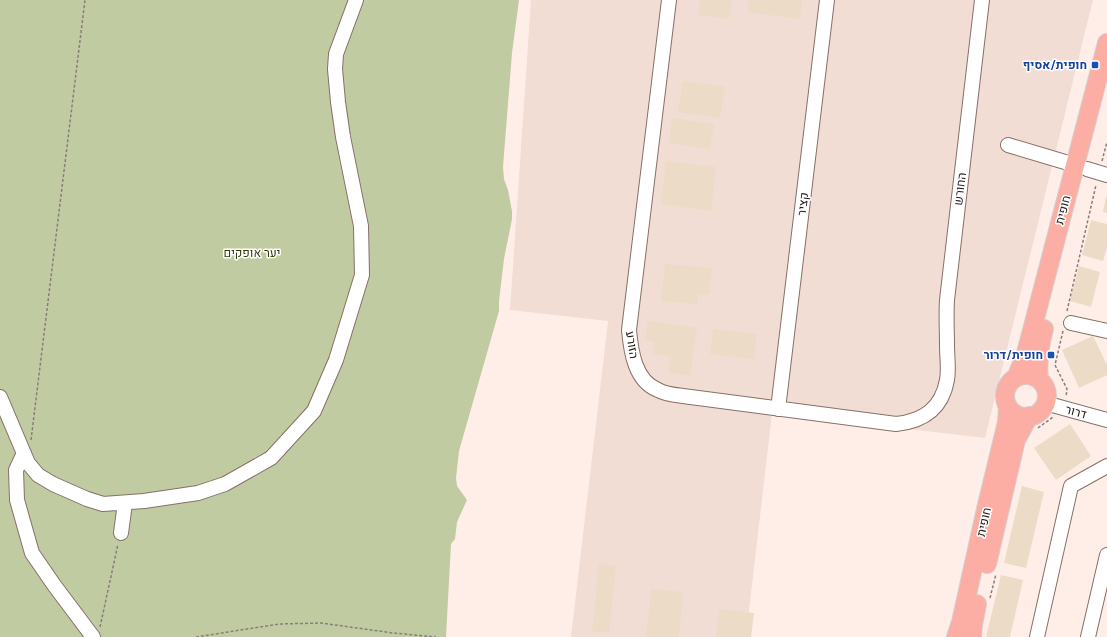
<svg xmlns="http://www.w3.org/2000/svg" width="1107" height="637" viewBox="0 0 1107 637" font-family="Karla,Heebo,sans-serif">
<rect width="100%" height="100%" fill="#ffeee8"/>
<path fill="#f2ddd5" d="M531 0H1093L985 438 772 413 746 637H571L608 321 510 310Z"/>
<path fill="#c1cba2" d="M0 0H519L512 53 503 167 504 179 508 190 512 211V219L504 259 499 301V311L459 451 456 478 457 486 467 500 457 522 455 539 451 544 446 637H0Z"/>
<path fill="#ecdbc6" d="M700 0H732L729 19 698 15Z
M749 0H802L800 19 747 12Z
M683 81 725 87 720 118 678 112Z
M672 118 714 124 710 149 669 143Z
M666 161 716 167 711 211 661 204Z
M1106 197H1107V213L1103 212Z
M1091 220 1107 224V247L1103 261 1082 255Z
M665 264 712 268 709 295 698 294 697 304 661 301Z
M1079 266 1100 272 1091 307 1070 301Z
M648 321 697 328 690 376 669 373 671 357 653 354 655 342 645 340Z
M713 329 757 334 754 359 710 354Z
M1093 336 1107 365V375L1079 388 1062 350Z
M1070 424 1091 456 1056 480 1034 448Z
M1022 486 1044 492 1026 568 1004 563Z
M599 564 616 566 609 633 592 631Z
M1001 575 1023 580 1010 637H986Z
M651 589 683 592 679 637H646Z
M720 609 754 613 751 637H716Z"/>
<g fill="none" stroke-linecap="round" stroke-linejoin="round">
<g stroke="#877066" stroke-width="16">
<path id="minor" d="M669 0 629 330C631 352 635 381 658 390 665 394 675 395 683 396L896 424C924 421 942 408 947 380 949 369 947 357 947 346 947 331 946 315 947 300L982 0
M1008 145 1075 165
M1087 169 1107 175
M1071 323 1107 331
M0 397 28 463 38 475 53 484 87 499 103 504 144 501 198 493 225 484 271 458 314 411 336 360 362 275 361 226 343 137 338 102 335 69 336 54 356 0
M1045 403 1107 420
M778 409 827 0
M24 453 16 470 17 500 32 553 54 585 93 637
M121 533 125 503
M1037 637 1071 486 1107 466
M1088 637 1107 555"/>
</g>
<g stroke="#d2d1d0" stroke-width="20">
<path id="major" d="M1005 396a21 21 0 1 1 42 0a21 21 0 1 1-42 0Z
M1017 376 1026 353 1107 43
M1039 379C1037 361 1039 347 1044 329
M987 564 1016 440 1029 416
M956 637 961 622 986 509 1007 422 1008 407
M972 637 973 625 977 604"/>
</g>
<path stroke="#8a7d78" stroke-width="1.5" stroke-dasharray="3 2" stroke-linecap="butt" d="M1102 161 1107 142
M1067 311 1096 185
M1063 331 1055 365 1067 389 1066 397
M1038 428 1053 417
M31 440 85 0
M990 598 996 574
M100 627 118 544
M196 637 279 624 321 623 393 633 436 637"/>
<use href="#minor" stroke="#fff" stroke-width="14"/>
<use href="#major" stroke="#fcaea4" stroke-width="18"/>
</g>
<g fill="#1a4fb4" stroke="#fff" stroke-width="1.5">
<rect x="1091" y="61" width="8" height="8" rx="2"/>
<rect x="1047" y="351" width="8" height="8" rx="2"/>
</g>
<g text-anchor="middle" stroke-width="3" stroke-linejoin="round" paint-order="stroke">
<g font-size="12" font-weight="bold" fill="#164399" stroke="#fff" text-anchor="end">
<text x="1087" y="69">חופית/אסיף</text>
<text x="1043" y="359">חופית/דרור</text>
</g>
<g font-size="12" fill="#201713" stroke="#fff">
<text transform="translate(960 189) rotate(-83)" y="4">החורש</text>
<text transform="translate(803 204) rotate(-83)" y="4">קציר</text>
<text transform="translate(1063 210) rotate(-75)" y="4">חופית</text>
<text transform="translate(632 345) rotate(82)" y="4">הזורע</text>
<text transform="translate(1076 412) rotate(15)" y="4">דרור</text>
<text transform="translate(984 522) rotate(-77)" y="4">חופית</text>
</g>
<g font-size="12" fill="#343d08" stroke="#fff">
<text x="252" y="257">יער אופקים</text>
</g>
</g>
</svg>
